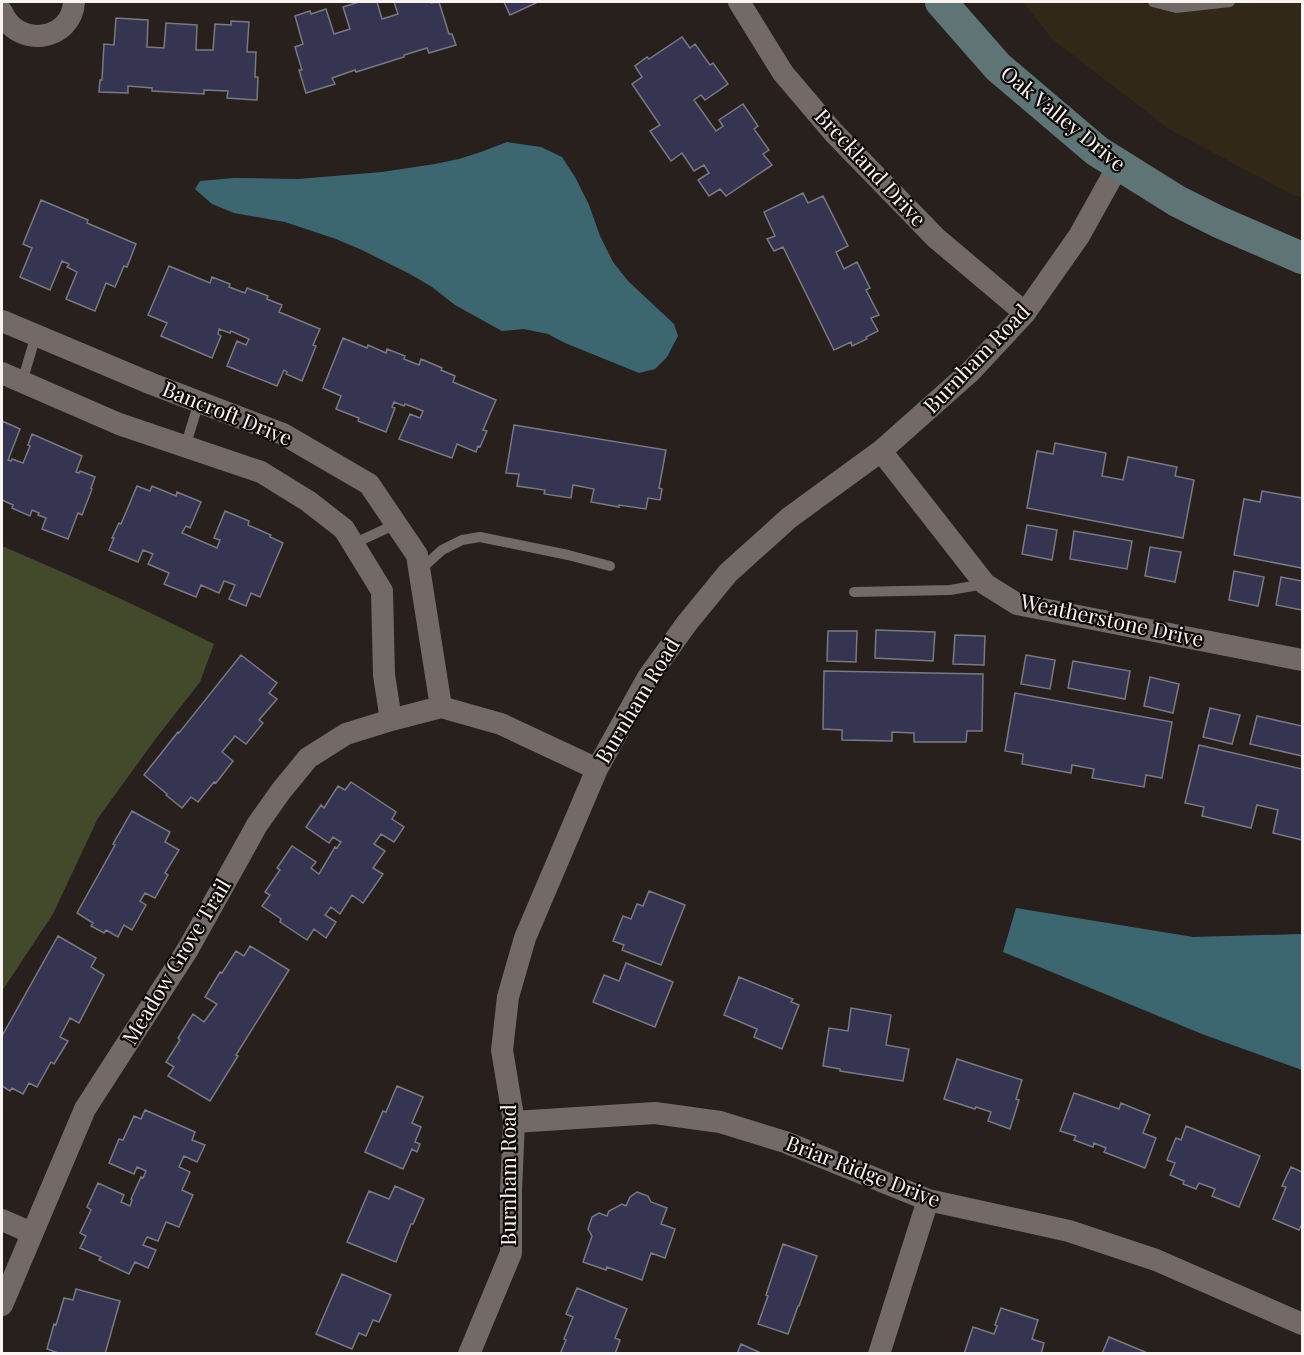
<svg xmlns="http://www.w3.org/2000/svg" width="1304" height="1355" viewBox="0 0 1304 1355" font-family="'Playfair Display',serif">
<rect width="100%" height="100%" fill="#28201d"/>
<path fill="#312818" d="M1023 2H1302V198L1291 194 1169 129 1052 39Z"/>
<path fill="#434a2c" d="M2 546C73 576 144 609 214 644L200 682 157 737 98 818 53 914 2 991Z"/>
<path fill="#3d6770" d="M507 142 541 147 562 157 575 177 589 205 600 236 613 262 628 281 674 324 678 336 667 357 655 369 639 373 565 343 548 334 524 329 502 331 455 305 432 287 410 274 362 250 336 239 285 222 234 213 212 204 195 189 200 181 234 178 298 179 382 172 435 164 459 159 481 152Z
M1016 908 1193 937 1302 934V1070L1202 1034 1003 952Z"/>
<path fill="#353451" stroke="#797982" stroke-width="1.5" d="M359 2H377L382 19 398 14 394 2H431V3L439 2 449 34H452L456 45 429 53 427 48 404 55V57L356 72 355 70 332 78 335 84 306 93 299 70H302L295 47 303 44 295 16 310 11 311 14 326 9 334 34 350 29 343 7Z
M504 2H536V3L510 15Z
M116 18 148 20 147 47 164 48 166 23 197 25 196 50H213L215 24 231 25V21L249 22 247 52H256L255 77H258L257 100 227 98 228 91 204 90V94L152 91V88L128 86V93L99 92 100 80H102L104 44 114 45Z
M682 37 690 48 695 44 710 65 713 63 728 84 705 100 701 95 694 100 716 131 723 126 719 120 743 104 758 126 754 129 769 150 763 154 772 165 726 196 720 189 709 196 698 180 709 173 704 165 694 171 682 153 671 161 650 131 660 125 632 84 642 77 635 66 647 57 649 59Z
M803 193 808 203 823 196 848 246 836 252 844 269 857 262 870 288 866 290 879 315 871 318 878 331 866 337 867 339 852 346 851 342 834 350 783 247 774 251 767 239 775 236 764 212Z
M41 200 88 220 87 223 136 244 127 267 124 266 115 287 106 283 95 311 66 299 77 272 67 267 69 264 62 261 50 290 20 277 32 248 23 244Z
M169 266 210 283 212 277 230 284 229 287 245 293 247 288 268 296 267 299 282 305 279 312 320 329 313 345 316 346 302 381 286 374 287 372 284 370 277 386 227 366 237 341 246 345 249 339 231 331 230 333 219 329 218 334 221 336 212 358 161 336 167 323 148 315Z
M343 338 367 348 368 345 386 353 387 349 405 356 404 359 419 365 421 359 442 368 441 370 455 376 453 382 496 400 483 430 487 431 480 447 478 446 476 452 457 444 452 458 399 439 410 414 420 418 423 411 405 404 404 406 394 402 392 407 395 408 386 432 358 421 359 418 336 409 341 396 323 388Z
M2 421 20 429 8 460 11 461 12 459 23 463 30 446 28 445 32 434 82 456 76 472 79 473 80 471 95 477 91 488 92 489 82 515 78 513 68 539 42 529 46 518 38 515 39 513 32 510 30 516 12 508 13 505 2 500Z
M514 425 666 450 659 488 662 489 660 500 648 498 646 509 619 505V507L591 502 594 489 573 485 571 498 544 494 545 490 517 486 519 474 506 473Z
M1055 443 1106 453 1102 476 1123 480 1128 457 1177 467 1175 476 1194 480 1183 538 1027 508 1037 451 1053 454Z
M137 486 150 491 152 486 176 496 177 492 201 502 190 528 186 526 182 533 217 548 220 540 214 538 225 511 249 521 248 525 271 535 270 537 283 543 260 597 251 593 246 606 229 599 235 585 224 581 219 593 201 585 196 597 164 584 169 573 148 564 153 554 143 550 138 562 109 550 114 538H112L119 523 121 524Z
M1262 491 1302 498V568L1234 555 1244 499 1260 502Z
M1027 525 1057 530 1052 560 1022 554Z
M1074 531 1132 541 1127 569 1070 559Z
M1150 547 1181 552 1175 582 1145 576Z
M1234 571 1264 577 1258 606 1229 600Z
M1281 577 1302 581V610L1276 605Z
M876 630 935 632 933 661 875 658Z
M828 631H857L856 662 827 661Z
M955 635 985 636 984 665 953 664Z
M241 655 277 683 269 693 277 699 259 720 263 723 246 744 235 736 222 752 233 761 216 783 214 782 198 802 191 797 182 808 166 795 167 794 144 775 178 732 179 733Z
M1026 655 1055 660 1050 689 1021 684Z
M1073 661 1130 671 1125 699 1068 688Z
M824 671 983 674 982 731H967L966 742H914V733L892 732V741L842 740V730L823 729Z
M1150 677 1179 684 1173 713 1144 706Z
M1015 693 1172 722 1162 778 1146 775 1144 787 1092 778 1094 769 1072 765 1071 773 1022 764 1023 754 1005 751Z
M1210 708 1240 715 1232 744 1203 737Z
M1257 716 1302 726V756L1250 744Z
M1199 745 1302 769V840L1273 833 1278 810 1257 805 1251 828 1202 816 1204 807 1185 803Z
M351 782 396 812 392 819 404 827 394 842 381 834 374 844 385 851 373 868 383 874 363 903 352 895 340 914 331 907 325 915 336 922 326 938 314 929 307 940 280 922 281 919 262 906 270 895 265 892 280 870 277 868 292 846 316 862 311 868 319 874 335 847 337 848 341 842 333 837 329 843 306 827 321 805 324 808 338 786 345 790Z
M132 811 170 832 165 842 179 850 165 873 168 875 155 898 145 893 140 901 146 905 132 930 124 925 118 937 106 930 104 933 91 926 93 923 77 913 115 845 113 844Z
M649 891 685 905 661 965 622 950 624 945 613 941 623 916 631 919 637 904 643 906Z
M58 936 96 958 91 967 104 975 79 1023 70 1018 60 1037 68 1041 54 1064 51 1062 37 1087 29 1083 23 1094 12 1088 10 1091 2 1086V1036Z
M250 946 289 970 236 1055 238 1056 210 1101 168 1076 174 1067 166 1062 180 1040 178 1038 193 1014 204 1022 217 1004 205 997 220 972 222 973 236 951 244 956Z
M626 963 673 982 655 1027 593 1002 604 975 619 981Z
M739 977 793 999 791 1002 799 1005 782 1049 754 1037 757 1029 724 1015Z
M851 1008 891 1015 886 1045 909 1049 903 1081 840 1071V1069L823 1066 829 1028 848 1031Z
M957 1059 1022 1080 1016 1099 1019 1100 1010 1129 988 1121 991 1112 976 1107 975 1109 944 1099Z
M397 1086 423 1097 412 1123 421 1127 415 1142 420 1144 417 1152 412 1149 403 1169 365 1152 383 1111 386 1112Z
M1074 1093 1119 1109 1121 1103 1150 1115 1143 1133 1156 1138 1145 1168 1104 1152 1106 1148 1094 1143 1093 1147 1074 1140 1076 1136 1060 1131Z
M145 1110 195 1132 192 1140 205 1145 197 1162 184 1156 179 1167 190 1172 182 1190 193 1195 179 1227 166 1222 158 1241 147 1237 143 1245 156 1250 148 1268 135 1262 129 1274 99 1260 101 1257 80 1248 86 1236 80 1233 91 1210 87 1207 98 1183 124 1195 121 1202 130 1206 132 1200 131 1199 141 1177 143 1178 146 1171 137 1167 134 1174 109 1163 119 1139 123 1140 134 1116 141 1119Z
M1186 1126 1260 1156 1239 1207 1212 1196 1215 1189 1199 1183 1196 1189 1183 1184 1184 1181 1170 1175 1175 1163 1167 1160 1176 1138 1181 1140Z
M1291 1167 1302 1172V1227L1301 1226 1299 1230 1273 1219 1286 1187 1282 1186Z
M395 1186 424 1199 413 1224H411L396 1262 347 1242 369 1191 389 1199Z
M637 1192 648 1196 651 1202 667 1208 661 1224 675 1229 665 1258 651 1253 642 1280 607 1267 606 1270 583 1262 592 1236 588 1229 592 1217 599 1213 607 1216 609 1211 622 1204 626 1206 630 1197Z
M783 1244 817 1256 799 1306H798L788 1334 758 1324 768 1296 766 1295Z
M342 1274 391 1295 379 1322 373 1320 366 1336 359 1333 352 1349 316 1334Z
M577 1288 627 1309 615 1338 620 1340 615 1354H560L566 1340 564 1339 573 1317 566 1314Z
M76 1289 120 1301 105 1354H61L47 1349 54 1324 56 1325 64 1298 73 1300Z
M1001 1308 1038 1320 1032 1339 1044 1343 1041 1354H964L973 1327 994 1334 997 1326 995 1325Z
M1109 1337 1150 1354H1102Z
M741 1344 763 1354H737Z"/>
<g fill="none" stroke-linecap="round" stroke-linejoin="round">
<path stroke="#736966" stroke-width="10" d="M1153 2 1176 8 1230 2
M22 382 36 335
M185 447 199 402
M353 544 396 524
M420 570 442 550 462 540 480 537 568 555 610 566
M854 592 950 590 985 584"/>
<path stroke="#736966" stroke-width="22" d="M739 2 783 73 834 133 936 238 1025 313
M2 12C17 49 72 41 74 2
M2 321 152 384 283 434 369 484 417 555 441 707
M2 373 119 424 261 472 308 501 344 529 382 591 384 675 391 720
M881 451 985 584 1017 604 1302 660
M514 1122 655 1113 720 1122 785 1142 928 1200 1069 1231 1156 1260 1302 1324
M2 1220 32 1233
M2 1305 85 1109 188 949 257 825 281 791 308 758 346 734 391 720 441 707 501 724 597 769
M469 1354 511 1253V1191L514 1122 502 1050 508 997 525 938 597 769 647 679 687 623 728 573 789 518 881 451 971 371 1025 313 1079 236 1118 166
M879 1354 928 1200"/>
<path stroke="#5f7575" stroke-width="32" d="M941 2 998 67 1097 151 1177 201 1219 222 1302 258"/>
</g>
<g text-anchor="middle" stroke-width="4.5" stroke-linejoin="round" paint-order="stroke">
<g font-size="21" fill="#f9f3f1" stroke="#0e0b0a">
<text transform="translate(1063 119) rotate(39)" y="7">Oak Valley Drive</text>
<text transform="translate(870 168) rotate(47)" y="7">Breckland Drive</text>
<text transform="translate(977 359) rotate(-46)" y="7">Burnham Road</text>
<text transform="translate(227 414) rotate(22)" y="7">Bancroft Drive</text>
<text transform="translate(1112 621) rotate(12)" y="7">Weatherstone Drive</text>
<text transform="translate(638 701) rotate(-59)" y="7">Burnham Road</text>
<text transform="translate(177 962) rotate(-59)" y="7">Meadow Grove Trail</text>
<text transform="translate(863 1172) rotate(21)" y="7">Briar Ridge Drive</text>
<text transform="translate(509 1175) rotate(-90)" y="7">Burnham Road</text>
</g>
</g>
<rect width="1304" height="1355" fill="none" stroke="#f9f3f1" stroke-width="6"/>
</svg>
